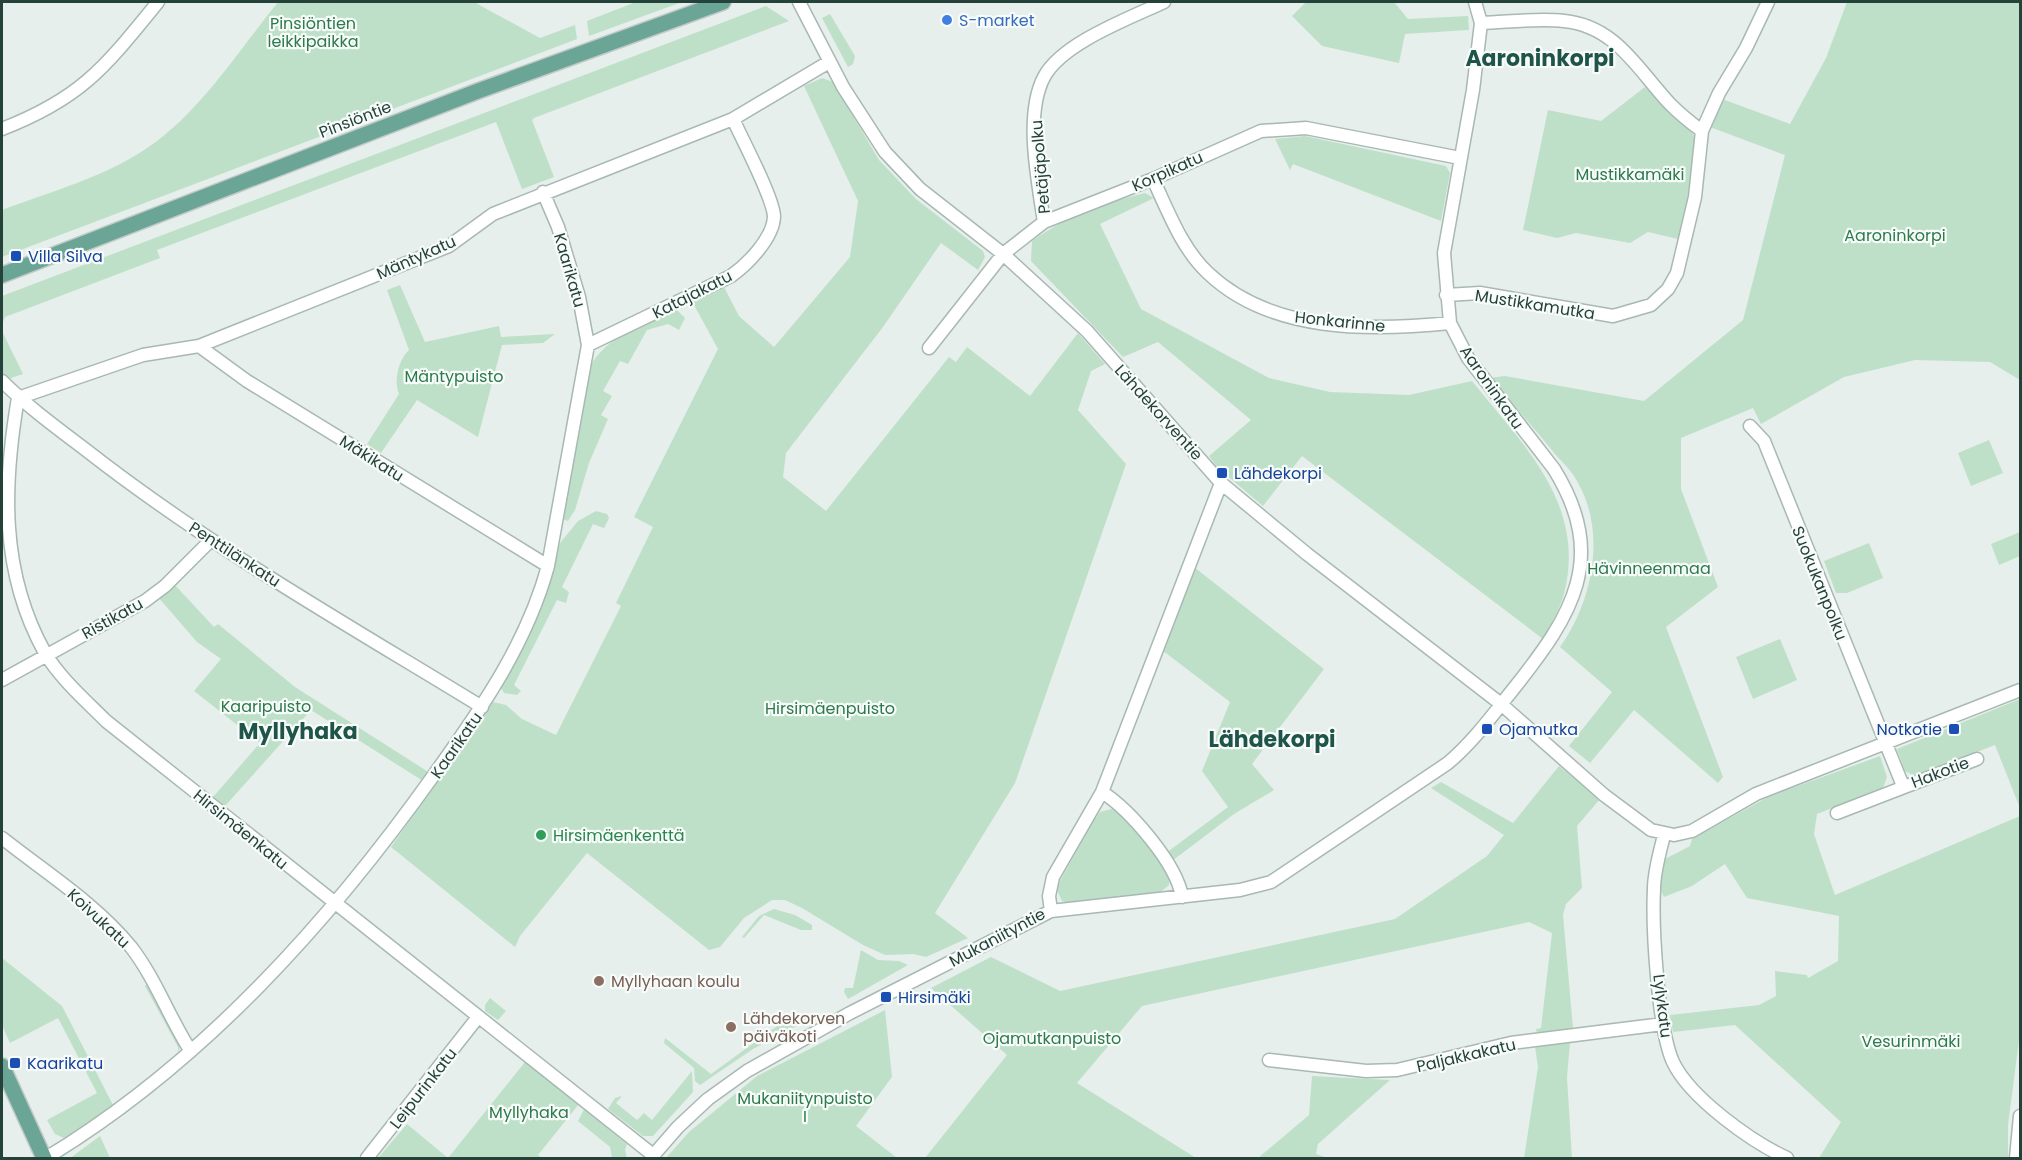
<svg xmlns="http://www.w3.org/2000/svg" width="2022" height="1160" viewBox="0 0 2022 1160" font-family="Poppins,sans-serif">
<rect width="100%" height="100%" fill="#e6efeb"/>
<path fill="#bfe0c8" d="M278 2H474L540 38 575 25 577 39 2 257V210C47 193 97 179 138 154 196 119 236 54 278 2Z
M636 2H682L589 36 587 21Z
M1306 2H1394L1408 19 1468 16 1469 30 1405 34 1399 63 1322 46 1292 16Z
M1847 2H2020V380L1990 362 1915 360 1844 377 1761 424 1753 408 1681 438V489L1718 587 1666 627 1723 777 1718 783 1634 710 1590 763 1569 746 1612 692 1560 647C1592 602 1607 534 1578 483 1573 472 1563 463 1555 454 1534 428 1512 403 1489 378L1505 376 1644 401 1743 320 1785 155 1710 127 1722 99 1790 124 1826 58Z
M766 6 789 21 534 118 532 120 554 177 522 189 496 122 157 250 160 258 5 317 2 324V296Z
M830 14 855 56 853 64 848 67 822 18Z
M822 78 833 82 879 160 916 199 983 251 985 257 978 270 941 243 883 327 786 453 783 477 826 511 949 357 956 362 967 347 1030 396 1078 333 1105 364 1091 371 1078 410 1126 464 1015 783 935 913 968 938 926 957 913 954 885 955 863 945 802 908 785 900H772L744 918 720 947 709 950 587 853 520 936 515 947 391 847 493 702 506 705 522 719 556 735 621 606 616 603 653 527 634 517 718 349 693 303 724 287 739 316 774 347 850 257 858 201 804 86Z
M1645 87 1696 137 1687 200 1678 239 1648 232 1630 243 1576 233 1557 238 1523 230 1548 110 1601 121Z
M1305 136 1446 166 1450 173 1441 221 1293 164 1290 170 1275 139Z
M1145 193 1154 198 1100 224 1141 309 1269 378 1330 392 1409 395 1472 381C1523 445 1587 504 1564 594 1560 609 1550 625 1543 639L1302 456 1263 506 1218 468 1209 456 1251 420 1158 342 1123 357 1031 261 1032 241C1067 216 1104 203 1145 193Z
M400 285 425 342 499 326 501 337 555 334 543 343 502 345 478 437 417 400 381 453 367 444 399 394C393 381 399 359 409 350L387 290Z
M676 309 685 318 679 330 668 324 647 330 628 364 620 361 603 391 612 396 601 415 608 419 589 463 575 510 568 521 562 519 589 369C605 336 644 324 676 309Z
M2 331 23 374 8 379 2 372Z
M1989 440 2003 473 1971 486 1958 453Z
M596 511 607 514 609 518 604 528 593 524 562 587 569 592 566 603 557 600 514 685 521 691 517 695 504 693 500 686 546 594 560 543 578 521Z
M2020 532V556L1999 565 1991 544Z
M1869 543 1883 578 1847 593H1836L1824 561Z
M1194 567 1324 669 1252 764 1274 790 1234 814 1172 861 1166 853 1228 807 1202 771 1230 702 1162 650Z
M174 584 214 627 218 624 295 687 430 773 423 781 311 710 225 806 213 797 260 743 194 691 221 659 197 642 158 597Z
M1780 639 1797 680 1753 699 1736 657Z
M2020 699V808L1995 745 1915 776 1905 771 1897 749Z
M1880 756 1887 777 1883 788 1817 814 1814 834 1835 895 2020 816V1033L2008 1125V1158H1819L1841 1122 1735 1025 1673 1032 1670 1015 1759 1005 1776 996 1775 971 1807 975 1808 978 1838 961 1839 916 1747 898 1725 864 1692 886 1664 897 1660 889 1663 860 1690 846 1692 839 1768 797Z
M1559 766 1600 799 1577 826 1582 888 1566 904 1563 915 1573 1028 1537 1034 1536 1029 1541 1028 1552 933 1529 922 1142 1006 1077 1083 1196 1158H925L1007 1055 931 988 991 957 1060 991 1395 919 1487 856 1504 835 1431 788 1441 782 1513 823Z
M1115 808 1149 844 1170 874 1169 885 1157 895 1067 903 1062 901 1057 890 1060 881 1094 820 1100 812Z
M774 909 795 915 812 925V930H801L764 915 744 938 742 937 759 916Z
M861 950 878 960 899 961 908 965 848 999 844 992 845 988H853Z
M2 958 62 1006 113 1105 66 1139 55 1134 47 1120 97 1093 58 1018 10 1043 2 1025Z
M148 983 177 1038 180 1046 178 1053V1047L145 986Z
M490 998 506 1011 498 1020 485 1011V1005Z
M885 1010 892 1077 856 1126 897 1158H666L689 1132 757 1076Z
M804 1015 806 1021 753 1049 700 1085 695 1081 694 1068 664 1043 665 1038 711 1074 791 1016 795 1019Z
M1570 1043 1567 1077 1572 1158H1524L1538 1067 1535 1046Z
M525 1062 579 1104 538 1155 542 1158H378L407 1124 448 1158Z
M692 1071 693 1092 653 1136H643L608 1109 615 1098 622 1096 616 1103 637 1120 644 1113 652 1120Z
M1312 1076 1390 1080 1318 1144 1316 1154 1328 1158H1258L1309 1115Z
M584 1109 627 1144 625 1150 627 1158H612L610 1147 578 1121Z
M100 1136 110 1158H72L73 1156Z"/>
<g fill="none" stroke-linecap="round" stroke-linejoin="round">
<g stroke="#a8b8b2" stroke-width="15">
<path id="minor" d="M799 2 843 87 885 152 920 189 1003 254 1087 331 1221 483 1307 554 1501 704 1604 795 1651 830 1674 835 1692 831 1756 794 2020 690
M1481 23C1509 22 1537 18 1564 21 1616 26 1638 70 1670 104 1680 114 1691 123 1702 131
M2 129C82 98 105 67 158 2
M1153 179C1168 211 1182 249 1208 273 1271 333 1370 331 1450 323
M1044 222C1038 181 1024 115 1044 77 1062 43 1130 18 1164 2
M1446 295 1480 293 1613 316 1651 305 1668 289 1677 273 1695 197 1702 131 1719 93 1746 48 1768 2
M588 345 731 276C748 264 773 238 774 217 774 199 742 139 733 119
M199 346 247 381 548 566
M929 348 1003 254 1044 222 1153 179 1261 131 1306 128 1460 158
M2 381C28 407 57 428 86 450 210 547 348 625 482 707
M18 398C3 486 0 572 45 653 60 678 85 700 106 721L653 1155
M18 398 143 355 199 346 449 246 493 214 733 119 829 62
M1750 426 1764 441 1903 786
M2 680 145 601 165 586 211 540
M1102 792C1130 810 1177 864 1182 897
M1837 813 1977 759
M1664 835C1660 852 1654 871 1654 889 1652 927 1658 1029 1673 1062 1690 1098 1752 1142 1787 1158
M2 838C45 872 96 904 131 947 155 978 169 1017 190 1050
M1051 911 1049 896 1053 877 1102 792 1221 483
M1269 1060 1366 1071 1397 1070 1511 1043 1663 1024
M46 1158C203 1063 330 921 436 772 482 708 527 643 548 566L588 345 579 297 558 227 543 192
M367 1158 478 1017
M651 1158 678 1127 708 1099 747 1071 850 1013 1051 911 1240 890 1271 882 1448 763C1474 741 1494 713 1515 687 1572 615 1609 558 1554 469L1468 358 1450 323 1444 253 1473 90 1481 23 1475 2
M2016 1158 2020 1116"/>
</g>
<g stroke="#c2cac8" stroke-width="18">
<path id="major" d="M2 275 478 91 723 2
M2 1066 44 1158"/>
</g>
<use href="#minor" stroke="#fff" stroke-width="12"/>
<use href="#major" stroke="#6aa596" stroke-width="15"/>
</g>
<circle fill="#3f7fe0" stroke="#f7fbf9" stroke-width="2" cx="947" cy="20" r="6"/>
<g fill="#1a4fb4" stroke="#f7fbf9" stroke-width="2">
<rect x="10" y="250" width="12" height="12" rx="3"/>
<rect x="1216" y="467" width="12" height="12" rx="3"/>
<rect x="1481" y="723" width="12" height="12" rx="3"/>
<rect x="1948" y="723" width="12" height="12" rx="3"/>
<rect x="880" y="991" width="12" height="12" rx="3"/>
<rect x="9" y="1057" width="12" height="12" rx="3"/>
</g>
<circle fill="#2e9e5b" stroke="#f7fbf9" stroke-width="2" cx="541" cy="835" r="6"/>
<g fill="#8d6e63" stroke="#f7fbf9" stroke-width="2">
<circle cx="599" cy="981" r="6"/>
<circle cx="731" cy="1027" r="6"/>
</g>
<g text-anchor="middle" stroke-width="4.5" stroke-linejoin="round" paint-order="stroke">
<g font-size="16" fill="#366cbe" stroke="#f7fbf9" text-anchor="start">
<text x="959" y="26">S-market</text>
</g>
<g font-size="16" fill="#2d7a4b" stroke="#f7fbf9">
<text x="313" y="29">Pinsiöntien<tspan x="313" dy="18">leikkipaikka</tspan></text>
<text x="1630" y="180">Mustikkamäki</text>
<text x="1895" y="241">Aaroninkorpi</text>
<text x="454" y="382">Mäntypuisto</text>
<text x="1649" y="574">Hävinneenmaa</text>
<text x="266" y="712">Kaaripuisto</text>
<text x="830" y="714">Hirsimäenpuisto</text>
<text x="1052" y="1044">Ojamutkanpuisto</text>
<text x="1911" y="1047">Vesurinmäki</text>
<text x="805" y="1104">Mukaniitynpuisto<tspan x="805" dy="18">I</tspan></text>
<text x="529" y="1118">Myllyhaka</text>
</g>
<g font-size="16" fill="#24423a" stroke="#f7fbf9">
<text transform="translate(355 119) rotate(-21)" y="6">Pinsiöntie</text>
<text transform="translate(1040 167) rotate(-95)" y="6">Petäjäpolku</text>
<text transform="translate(1167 171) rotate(-24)" y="6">Korpikatu</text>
<text transform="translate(416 257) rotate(-24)" y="6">Mäntykatu</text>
<text transform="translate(570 270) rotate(74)" y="6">Kaarikatu</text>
<text transform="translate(692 294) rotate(-27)" y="6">Katajakatu</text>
<text transform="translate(1535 304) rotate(9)" y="6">Mustikkamutka</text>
<text transform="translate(1340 321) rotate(6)" y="6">Honkarinne</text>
<text transform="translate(1492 387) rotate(55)" y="6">Aaroninkatu</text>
<text transform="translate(1159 412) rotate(48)" y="6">Lähdekorventie</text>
<text transform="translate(372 458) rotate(32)" y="6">Mäkikatu</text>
<text transform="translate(235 554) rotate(33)" y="6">Penttilänkatu</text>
<text transform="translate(1820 583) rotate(68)" y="6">Suokukanpolku</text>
<text transform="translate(112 618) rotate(-29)" y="6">Ristikatu</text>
<text transform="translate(456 745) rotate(-55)" y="6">Kaarikatu</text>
<text transform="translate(1940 772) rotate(-21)" y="6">Hakotie</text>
<text transform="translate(241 829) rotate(39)" y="6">Hirsimäenkatu</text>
<text transform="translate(99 918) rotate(43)" y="6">Koivukatu</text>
<text transform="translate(997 937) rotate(-28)" y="6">Mukaniityntie</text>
<text transform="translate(1663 1006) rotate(83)" y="6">Lylykatu</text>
<text transform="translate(1466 1055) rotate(-13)" y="6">Paljakkakatu</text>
<text transform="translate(423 1088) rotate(-52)" y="6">Leipurinkatu</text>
</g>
<g font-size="16" fill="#164399" stroke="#f7fbf9" text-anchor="start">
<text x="28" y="262">Villa Silva</text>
<text x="1234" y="479">Lähdekorpi</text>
<text x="1499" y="735">Ojamutka</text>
<text x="1942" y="735" text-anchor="end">Notkotie</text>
<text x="898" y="1003">Hirsimäki</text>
<text x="27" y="1069">Kaarikatu</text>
</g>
<g font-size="16" fill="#27864d" stroke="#f7fbf9" text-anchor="start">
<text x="553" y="841">Hirsimäenkenttä</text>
</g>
<g font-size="16" fill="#785e54" stroke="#f7fbf9" text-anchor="start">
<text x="611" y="987">Myllyhaan koulu</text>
<text x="743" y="1024">Lähdekorven<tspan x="743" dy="18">päiväkoti</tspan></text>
</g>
<g font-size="22" font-weight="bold" fill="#1f5548" stroke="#f7fbf9">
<text x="1540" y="66">Aaroninkorpi</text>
<text x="298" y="739">Myllyhaka</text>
<text x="1272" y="747">Lähdekorpi</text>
</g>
</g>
<rect width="2022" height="1160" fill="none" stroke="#24423a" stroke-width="6"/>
</svg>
